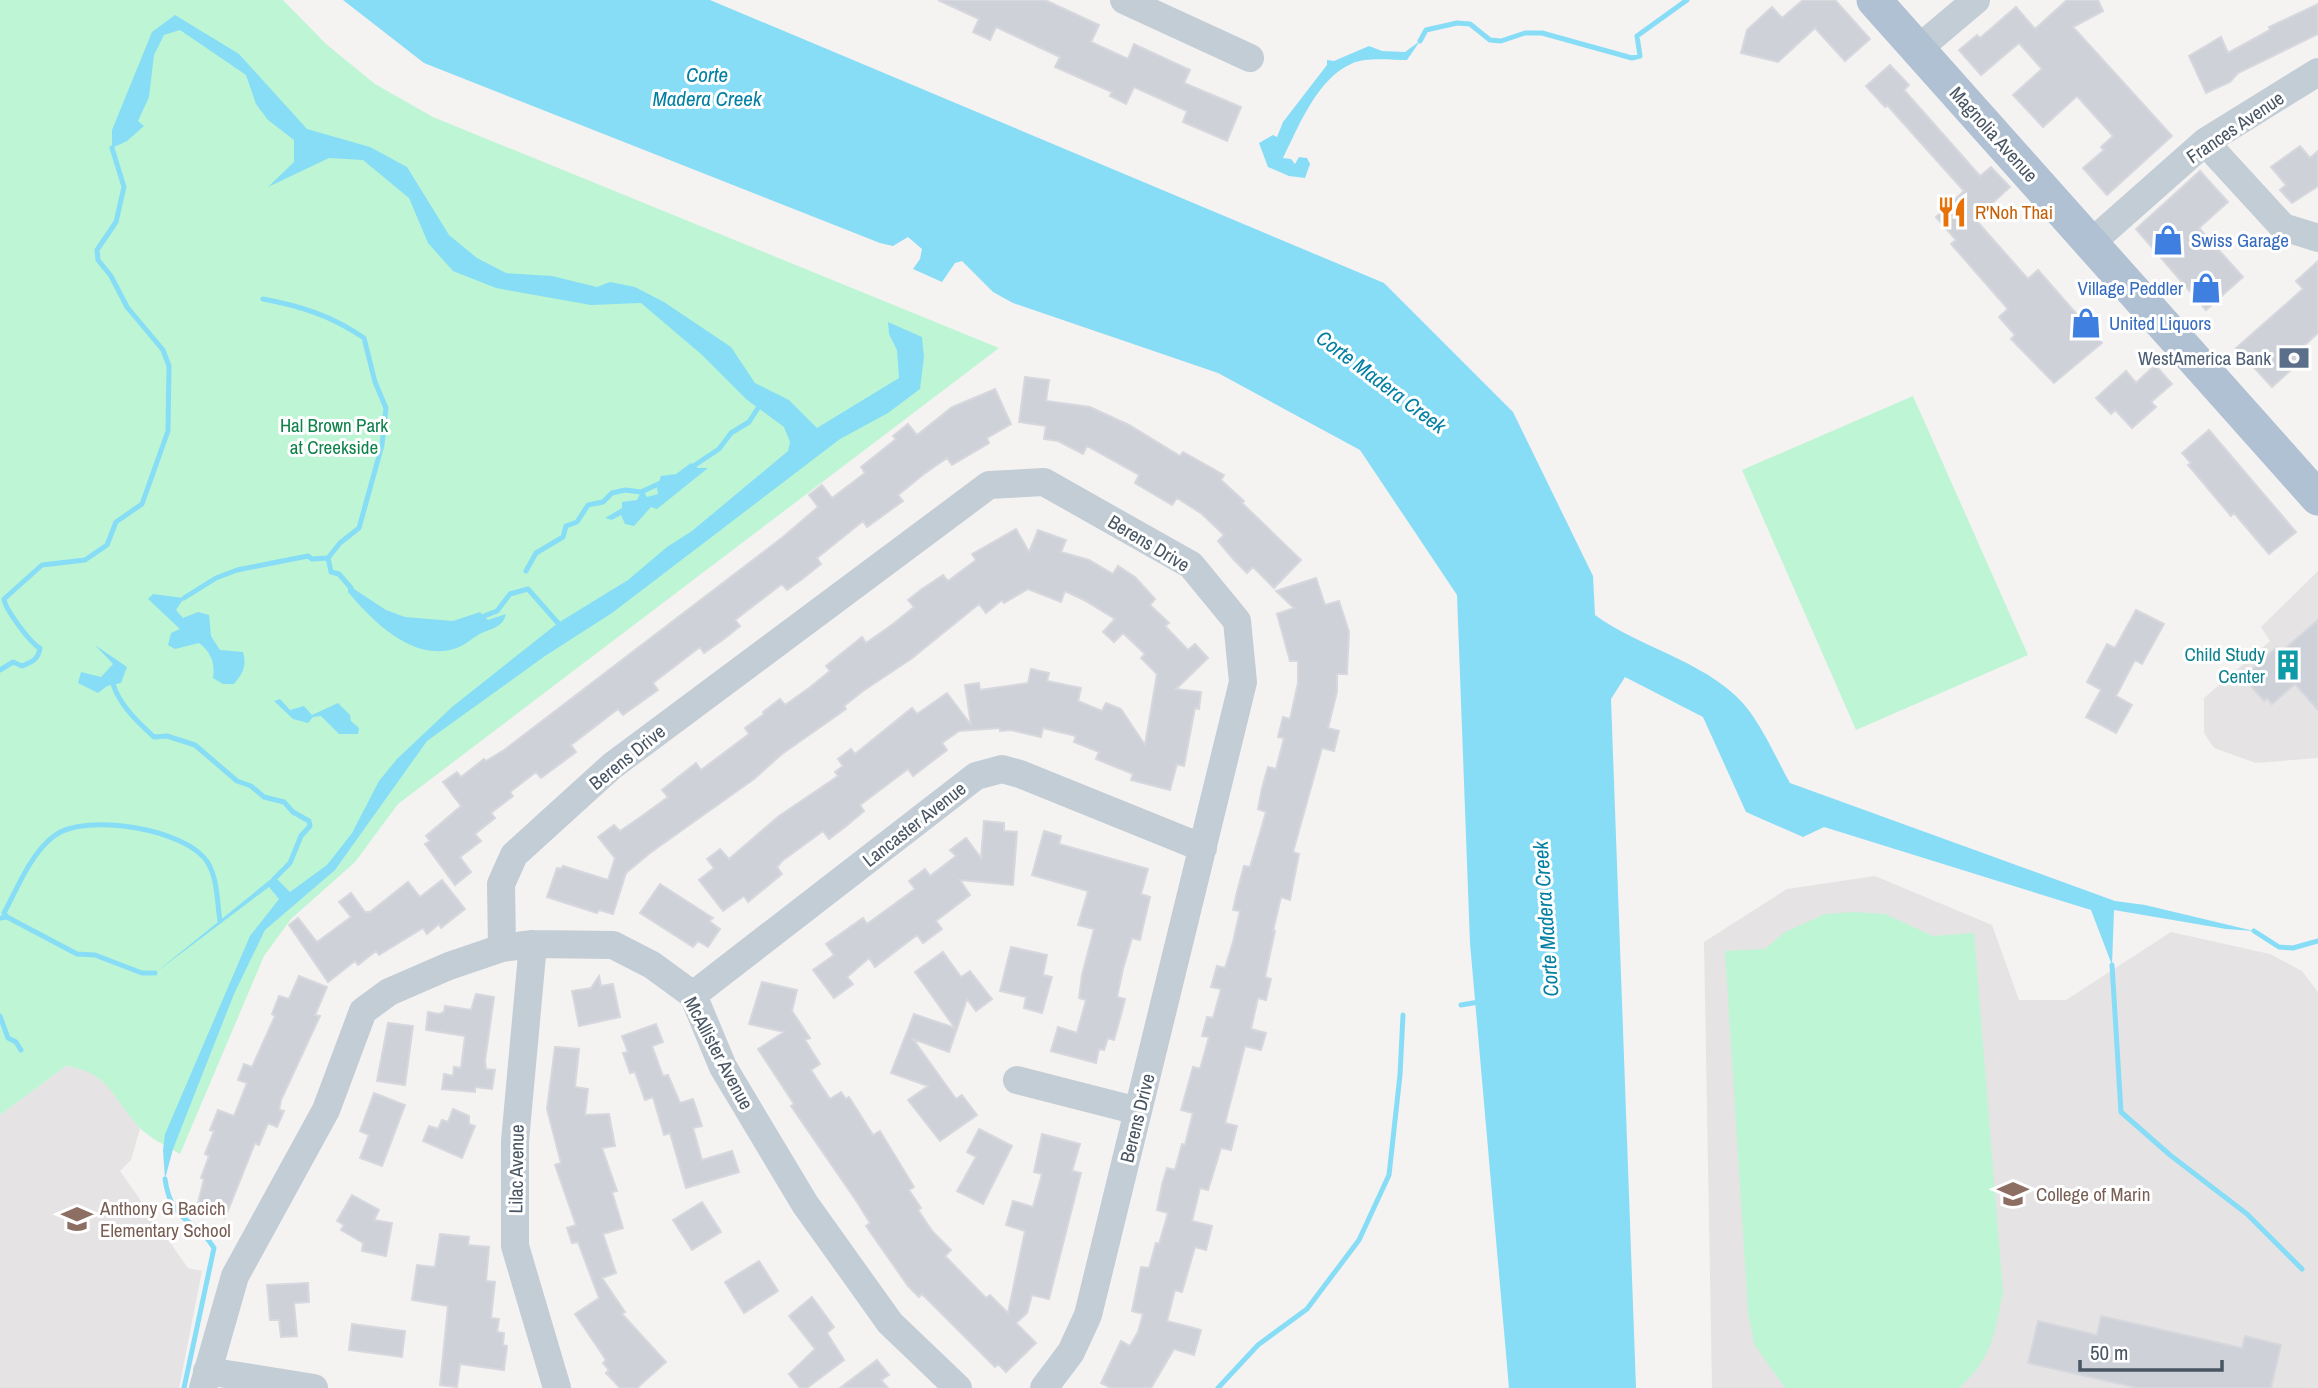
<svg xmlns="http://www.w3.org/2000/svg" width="2318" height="1388" viewBox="0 0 2318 1388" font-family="'Archivo Narrow',sans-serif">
<rect width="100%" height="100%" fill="#f5f2f2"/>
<path fill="#e6e3e4" d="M2318 571V758L2256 763 2214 748 2204 733V698L2270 641 2261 627Z
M1875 876 1992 925 2019 1000H2066L2171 932 2270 954 2302 971 2318 992V1388H1712L1704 942 1787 889Z
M66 1066 86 1069 108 1086 140 1129 131 1160 120 1171 188 1268 202 1271 179 1388H0V1115Z"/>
<path fill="#bef5d4" d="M0 0H283L326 44 375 84 433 117 999 348 398 804 355 862 291 919 264 956 180 1154C167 1146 149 1138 139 1127 113 1099 109 1072 66 1066L0 1115Z
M1913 396 2028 655 1856 730 1742 470Z
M1854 912 1885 914 1933 936 1974 933 2003 1292C1995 1332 1992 1359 1959 1388H1785L1754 1344 1748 1312 1725 951 1765 949 1785 932 1825 914Z"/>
<path fill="#87ddf6" d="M343 0H710L1384 283 1513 412 1593 576 1595 615C1641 649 1716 664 1750 712 1766 734 1777 760 1790 783L2115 901 2145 905 2254 931 2226 929 2114 910 2112 965 2091 910 1824 827 1803 837 1746 812 1703 717 1625 677 1611 699 1636 1388H1509L1470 943 1457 595 1360 450 1218 373 1013 303 993 292 962 261 955 263 942 282 913 269 920 259 922 249 908 237 893 246 880 243 424 63Z
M175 15 239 54 307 129 370 147 407 167 449 235 477 258 506 273 552 276 597 287 610 282 635 287 664 302 731 347 755 383 789 400 817 428 899 378 897 350 889 334 888 322 922 337 924 357 920 389 888 413 840 439 612 613 545 656 427 741 335 870 265 930 234 994 173 1149 165 1179 163 1150 165 1134 250 936 279 899 269 887 155 973 271 879 278 880 290 892 327 865 352 833 379 781 397 759 452 707 558 623 628 580 667 547 692 531 788 451 790 442 784 427 746 399 701 354 641 303 591 305 496 288 453 271 428 243 409 198 363 160 329 158 268 187 294 162V140L268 120 256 104 246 75 180 30 164 35 154 55 149 97 138 121 144 126 127 141 112 148V130L152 32Z
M1420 41 1407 60C1392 60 1367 57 1353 63 1317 78 1299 126 1283 158L1291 159 1295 164 1299 157 1307 158 1310 164 1305 178 1289 176 1268 167 1259 143 1273 135 1277 137 1283 122 1327 65V60L1334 61 1369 46 1382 51 1405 52Z
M691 463 698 468H708L657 509 651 507 634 526 625 524 621 515 612 520 605 518 622 508V502L637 500 642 489 647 497 658 494 657 488 661 476 676 474Z
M348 585 386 610 405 617 453 621 480 612 488 620 506 614C502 629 490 628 478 635 471 639 466 644 459 647 416 665 373 622 348 592Z
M153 594 184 598 176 610 183 618 198 612 209 615 211 636 220 650 243 652C247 666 243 673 234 684H223L213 678C215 664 212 653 199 643L175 649 168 645 171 633 180 629 148 599Z
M95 645 127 667 121 683 107 686 98 693 78 683 81 672 101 677 113 664Z
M280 699 290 710 304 706 312 715 338 703 350 715 351 721 359 728 358 734H339L321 716 313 717 308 723 293 719 274 701Z"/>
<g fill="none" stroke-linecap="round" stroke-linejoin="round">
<path stroke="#87ddf6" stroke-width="5" d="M1420 41 1426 30 1457 23 1470 24 1490 40 1501 41 1525 33H1542L1632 58 1640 56 1637 36 1687 0
M263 299C301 306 332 316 364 338L375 382 386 408 382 445 359 528 340 543 328 558 331 572 339 574 351 588
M689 469 719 449 731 433 749 422 758 408
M526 571 536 553 563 537 566 526 577 522 588 505 603 502 612 493 625 490 641 492 665 481
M184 598 216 578 237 570 308 556 312 559 328 558
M479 618 497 611 510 594 528 589 558 623
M0 670 13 662 22 666C32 662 38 660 40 648 31 644 5 609 4 599L42 565 85 560 107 545 116 522 142 504 168 431 169 366 163 350 127 307 111 276 98 260 97 250 116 222 124 187 112 148
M113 684C120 706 138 722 154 737L167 736 195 745 237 781 251 786 264 797 284 802 293 812 309 821 310 826 301 836 290 863 274 879
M7 917 4 913C17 889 31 853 54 836 85 812 188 829 208 863 218 880 217 903 220 921
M0 918 7 917 77 954 95 955 142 973H155
M2254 931 2279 947 2293 948 2318 941
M2112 965 2121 1112 2170 1155 2247 1214 2302 1269
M1461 1005 1479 1002
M0 1016 8 1038 16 1042 21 1050
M165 1179C171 1224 197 1219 214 1248L184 1388
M1218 1388 1258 1345 1307 1309 1359 1240 1389 1175 1400 1075 1403 1015"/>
</g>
<path fill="#ced1d8" stroke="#d6d8de" stroke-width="2" d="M938 0H1045L1099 25 1091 42 1128 59 1134 44 1190 70 1184 83 1241 107 1227 141 1183 122 1187 111 1134 87 1126 104 1110 96 1112 92 1055 67 1060 57 996 27 990 40 973 32 979 19Z
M1803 0H1835L1870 39 1845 61 1815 28 1778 62 1741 53 1747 30 1772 7 1782 18Z
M2067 0H2098L2103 11 2073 27 2172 136 2107 195 2083 168 2104 150 2101 147 2113 136 2077 96 2043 127 2013 95 2042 69 2019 43 1981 75 1959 50 1977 35 1980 38 2016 7 2035 29Z
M2318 4V34L2238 73 2230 82 2206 93 2189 56 2221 37 2228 53 2270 30 2269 27Z
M1890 65 1909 85 1904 90 1980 176 1991 167 2010 187 1975 219 2028 279 2038 270 2102 343 2054 383 2011 339 2015 335 1999 317 2008 309 1951 244 1956 240 1936 217 1964 191 1887 105 1885 107 1866 86Z
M2300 146 2310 158 2318 151V186L2292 203 2280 190 2286 185 2271 167Z
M2200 171 2228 202 2199 228 2243 277 2206 310 2136 229Z
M2318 261V333L2294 355 2300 362 2272 387 2236 348 2303 289 2296 281Z
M2155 365 2172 384 2151 402 2156 407 2132 428 2115 410 2111 414 2096 398 2126 371 2136 383Z
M1025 377 1049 380 1046 401 1090 407 1129 425 1180 456 1183 452 1224 475 1221 480 1244 501 1242 503 1301 560 1274 588 1253 567 1247 573 1234 560 1218 541 1224 535 1202 514 1177 498 1172 505 1135 483 1139 475 1087 446 1083 454 1058 441 1044 439 1046 426 1019 422Z
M995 389 1011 424 987 438 989 443 952 465 947 458 924 474 898 495 903 501 867 527 863 521 817 558 821 564 801 580 787 590 782 584 735 620 740 626 724 639 704 653 700 647 653 683 658 690 623 715 618 709 571 745 576 752 541 778 536 772 510 792 513 796 491 813 495 818 475 834 481 841 460 857 471 872 455 885 425 844 430 841 426 836 461 806 443 782 457 772 461 777 484 759 486 761 504 750 783 537 818 507 809 495 822 485 832 498 865 473 861 467 896 439 893 436 908 424 917 435 952 407Z
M2209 430 2296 532 2269 554 2234 513 2231 516 2188 465 2191 463 2182 453Z
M1016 529 1029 552 1038 530 1066 540 1061 552 1089 560 1113 574 1118 566 1135 577 1155 599 1150 605 1169 623 1165 626 1188 650 1195 644 1208 658 1176 689 1201 692 1199 709 1195 708 1184 766 1177 764 1170 790 1131 780 1133 774 1096 759 1099 752 1074 742 1076 736 1043 728 1041 737 1011 730 1000 731V728L959 731 942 743 947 750 913 776 908 769 860 805 864 811 845 827 829 839 823 831 782 861 777 867 782 874 748 902 744 896 723 911 699 880 714 868 707 859 720 849 729 859 779 816 838 776 835 772 843 766 838 759 851 749 855 754 912 708 917 714 947 693 971 725 965 685 979 683 980 690 1028 683 1031 669 1049 673 1047 681 1081 688 1078 701 1102 711 1106 703 1121 709 1145 745 1157 674 1141 658 1145 654 1123 633 1114 642 1103 632 1115 619 1084 600 1065 591 1061 602 1028 589 1004 603 1002 600 986 613 979 604 911 659 863 691 844 706 846 709 782 754 754 779 650 853 626 873 613 914 599 910 597 913 547 897 557 868 561 869 563 866 608 880 615 858 598 837 614 825 620 831 642 816 668 797 662 790 696 763 701 770 749 734 745 728 764 714 763 712 780 699 785 705 809 688 830 671 826 666 862 637 866 643 893 624 914 607 908 600 922 589 943 575 948 581 976 560 972 554Z
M1316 578 1325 605 1339 601 1349 632 1347 674H1337V692L1328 728 1339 731 1334 751 1322 748 1293 852 1299 854 1290 900 1281 897 1273 931H1275L1265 977 1271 979 1266 1000 1258 998 1251 1029 1266 1033 1261 1050 1245 1046 1225 1123 1237 1126 1231 1150 1221 1148 1208 1190 1200 1188 1192 1221 1212 1226 1206 1250 1195 1247 1182 1292 1175 1290 1167 1321 1201 1330 1194 1355 1174 1349 1151 1388H1111L1101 1383 1121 1341 1130 1346 1138 1332 1143 1314 1132 1311 1141 1267 1149 1268 1156 1243 1159 1244 1168 1213 1157 1210 1162 1185 1167 1168 1175 1170 1182 1144 1185 1145 1193 1113 1181 1110 1193 1067 1200 1069 1209 1037 1202 1036 1207 1017 1213 1018 1221 989 1211 987 1217 966 1225 968 1233 942 1240 911 1233 910 1237 892 1244 866 1250 867 1266 812 1258 809 1262 788 1268 767 1276 769 1284 738 1278 737 1283 717 1290 719 1298 683V661H1290L1277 614 1294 608 1276 591Z
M2136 610 2164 624 2142 664 2135 660 2116 696 2132 705 2116 733 2086 717 2101 690 2087 682 2107 644 2115 648Z
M2318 620V710L2295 684 2272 704 2267 698 2264 701 2243 677 2277 647 2281 652Z
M984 821 1004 823V831L1017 832 1013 885 960 880 970 895 936 921 942 929 923 943 917 935 875 967 869 958 847 977 853 984 834 998 813 970 834 955 826 944 863 918 867 924 915 889 909 881 925 869 930 876 956 856 950 850 966 838 981 858Z
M1044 831 1061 836 1059 844 1148 869 1141 894 1150 897 1140 940 1132 938 1123 969 1117 997 1125 999 1121 1015 1114 1040 1108 1038 1104 1050 1099 1049 1096 1063 1051 1051 1058 1027 1077 1033 1086 1000 1079 998 1082 975 1094 929 1078 925 1088 891 1032 875Z
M442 880 465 909 441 928 439 924 427 934 423 928 379 955 376 951 358 965 355 961 328 982 289 925 298 918 317 942 351 917 339 902 351 893 365 912H370L408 882 420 897Z
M660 884 713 918 709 921 720 929 708 947 698 941 693 947 640 913Z
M1011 947 1047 955 1043 975 1052 977 1042 1013 1024 1008 1026 997 1000 991Z
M943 952 961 977 970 971 992 999 976 1011 967 999 949 1052 913 1039 956 1099 962 1095 977 1115 940 1141 908 1100 928 1086 891 1073 914 1014 955 1028 915 972Z
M299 976 327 987 315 1015 320 1016 281 1100 279 1110 284 1111 277 1127 268 1123 259 1145 255 1143 225 1218 197 1207 204 1179 201 1178 209 1156 205 1154 214 1131 210 1130 218 1110 234 1116 247 1083 238 1080 244 1064 252 1067 275 1016 272 1014 279 996 289 999Z
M599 976 601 986 613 984 620 1017 579 1026 572 991 591 988Z
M762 982 797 990 792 1011 810 1038 805 1040 820 1064 811 1070 830 1099 841 1092 846 1099 849 1097 873 1135 880 1131 914 1187 909 1190 921 1208 918 1210 933 1232 951 1250 945 1256 986 1298 990 1295 1008 1313 1025 1231 1006 1225 1013 1201 1033 1207 1042 1174 1034 1172 1042 1134 1080 1144 1072 1171 1081 1173 1049 1299 1032 1295 1027 1313 1016 1323 1036 1343 1006 1372 998 1364 995 1367 922 1294 919 1297 908 1286 866 1226 870 1223 857 1202 791 1106 794 1104 758 1049 784 1032 749 1024Z
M476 994 494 997 485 1061 486 1069 495 1070 492 1089 475 1087V1092L442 1089 444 1074 453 1076 454 1067 461 1068 465 1036 426 1030 428 1012 439 1014 444 1012 445 1006 471 1010Z
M388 1023 413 1026 405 1085 377 1081Z
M656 1024 663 1042 652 1046 663 1076 668 1075 680 1103 693 1099 702 1126 693 1128 702 1160 732 1151 739 1172 686 1188 670 1133 664 1135 653 1097 645 1100 635 1072 630 1073 623 1053 628 1052 622 1036Z
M555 1047 579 1049 575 1087 588 1089 585 1115 609 1114 615 1146 602 1148 617 1191 612 1192 623 1228 603 1234 616 1273 602 1278 625 1312 622 1314 666 1362 637 1388H620L606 1373 609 1370 603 1363 606 1360 575 1314 599 1298 578 1242 572 1243 567 1228 576 1225 555 1165 561 1163 547 1109Z
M374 1093 405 1105 382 1166 360 1158 369 1135 360 1131Z
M453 1109 469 1116V1124L475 1126 462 1158 423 1141 429 1126 438 1129 442 1120 448 1122Z
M979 1129 1012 1146 983 1204 957 1191 976 1157 967 1152Z
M352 1195 379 1210 374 1220 392 1223 386 1256 362 1251 363 1243 341 1230 344 1225 337 1221Z
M702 1202 721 1232 692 1250 673 1220Z
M440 1234 469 1237 468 1245 489 1247 486 1281 495 1282 491 1318 499 1319 497 1332 504 1333 503 1345 507 1346 504 1370 460 1364 457 1387 440 1385 448 1306 412 1300 417 1265 435 1267Z
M759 1261 778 1291 744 1313 725 1282Z
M308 1283 309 1302 294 1303 297 1336 281 1337 279 1320H270L267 1285Z
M812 1297 834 1327 827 1333 844 1360 807 1388H800L789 1374 815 1349 789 1316Z
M2101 1316 2242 1348 2245 1336 2281 1345 2271 1388H2138L2028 1363 2038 1321 2097 1335Z
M352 1324 405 1331 402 1357 349 1350Z
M877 1360 889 1375 881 1380 888 1388H840Z"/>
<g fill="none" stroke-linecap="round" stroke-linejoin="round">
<path stroke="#c2cdd5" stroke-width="28" d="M1124 0 1250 58
M1918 49 1976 0
M2205 142 2283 227 2318 238
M2092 242 2205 142 2318 72
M533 944 515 1141V1246L557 1388
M502 948 501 884 514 855 612 766 989 485 1044 482 1191 565 1237 621 1243 682 1088 1315 1071 1352 1044 1388
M693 995 976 776 1002 769 1020 774 1203 848
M1017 1080 1138 1111
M207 1371 314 1388
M203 1388 235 1276 326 1110 363 1011 389 992 449 966 502 948 533 944 613 945 652 965 693 995 723 1067 805 1204 890 1323 958 1388"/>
<path stroke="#b0c1d3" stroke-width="35" d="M1874 0 2318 498"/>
</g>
<defs>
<g id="restaurant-bare" transform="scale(2.415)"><path d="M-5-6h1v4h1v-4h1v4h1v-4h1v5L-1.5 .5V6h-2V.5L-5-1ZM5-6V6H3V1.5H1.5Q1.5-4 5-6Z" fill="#e8710a" stroke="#fff" stroke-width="2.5" paint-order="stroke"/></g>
<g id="shop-bare" transform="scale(2.415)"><path d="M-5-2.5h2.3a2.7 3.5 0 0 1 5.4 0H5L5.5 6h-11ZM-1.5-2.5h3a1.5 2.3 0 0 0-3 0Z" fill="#3f7fe0" stroke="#fff" stroke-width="2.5" paint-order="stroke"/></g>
<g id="bank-bare" transform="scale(2.415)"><path d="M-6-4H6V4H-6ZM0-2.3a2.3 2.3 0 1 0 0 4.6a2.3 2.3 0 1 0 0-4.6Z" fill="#5c6f8a" stroke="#fff" stroke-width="2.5" paint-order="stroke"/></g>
<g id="building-bare" transform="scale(2.415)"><path d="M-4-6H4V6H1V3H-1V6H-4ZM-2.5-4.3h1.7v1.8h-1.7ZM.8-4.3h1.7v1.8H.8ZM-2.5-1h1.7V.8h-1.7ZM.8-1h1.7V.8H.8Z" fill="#0f9aa8" stroke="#fff" stroke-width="2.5" paint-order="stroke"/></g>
<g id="university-bare" transform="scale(2.415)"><path d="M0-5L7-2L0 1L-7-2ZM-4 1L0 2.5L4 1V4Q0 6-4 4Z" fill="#8d6e63" stroke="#fff" stroke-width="2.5" paint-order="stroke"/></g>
<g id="school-bare" transform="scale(2.415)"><path d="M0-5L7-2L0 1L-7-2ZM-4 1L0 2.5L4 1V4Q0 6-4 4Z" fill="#8d6e63" stroke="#fff" stroke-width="2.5" paint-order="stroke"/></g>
</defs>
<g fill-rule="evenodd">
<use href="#restaurant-bare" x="1952" y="212"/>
<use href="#shop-bare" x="2168" y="240"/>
<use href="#shop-bare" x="2206" y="288"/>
<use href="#shop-bare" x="2086" y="323"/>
<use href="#bank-bare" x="2294" y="358"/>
<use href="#building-bare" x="2288" y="665"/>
<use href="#university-bare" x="2013" y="1194"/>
<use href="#school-bare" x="77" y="1219"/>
</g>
<g text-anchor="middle" stroke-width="6" stroke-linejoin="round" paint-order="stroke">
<g font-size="19" fill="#485563" stroke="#fff">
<text transform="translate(2235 127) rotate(-34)" y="7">Frances Avenue</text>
<text transform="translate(1994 134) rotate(48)" y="7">Magnolia Avenue</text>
<text transform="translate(1149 543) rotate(31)" y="7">Berens Drive</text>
<text transform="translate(627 757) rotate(-39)" y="7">Berens Drive</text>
<text transform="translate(914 824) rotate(-38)" y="7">Lancaster Avenue</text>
<text transform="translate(719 1053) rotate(62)" y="7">McAllister Avenue</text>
<text transform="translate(1137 1118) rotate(-76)" y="7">Berens Drive</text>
<text transform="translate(516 1169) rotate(-89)" y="7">Lilac Avenue</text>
</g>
<g font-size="19" fill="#c56008" stroke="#fff" text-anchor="start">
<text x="1975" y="219">R'Noh Thai</text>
</g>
<g font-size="19" fill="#366cbe" stroke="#fff" text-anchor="start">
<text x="2191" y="247">Swiss Garage</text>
<text x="2183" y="295" text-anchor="end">Village Peddler</text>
<text x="2109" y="330">United Liquors</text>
</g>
<g font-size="19" fill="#4e5e75" stroke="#fff" text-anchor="end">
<text x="2271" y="365">WestAmerica Bank</text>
</g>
<g font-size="19" fill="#0e824a" stroke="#fff">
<text x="334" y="432">Hal Brown Park<tspan x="334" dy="22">at Creekside</tspan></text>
</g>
<g font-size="19" fill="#0d838f" stroke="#fff" text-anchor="end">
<text x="2265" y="661">Child Study<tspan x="2265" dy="22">Center</tspan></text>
</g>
<g font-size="19" fill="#785e54" stroke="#fff" text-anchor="start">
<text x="2036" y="1201">College of Marin</text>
<text x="100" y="1215">Anthony G Bacich<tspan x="100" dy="22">Elementary School</tspan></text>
</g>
<g font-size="21" font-style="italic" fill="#0380a3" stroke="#fff">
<text x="707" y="82">Corte<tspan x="707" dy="24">Madera Creek</tspan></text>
<text transform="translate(1381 382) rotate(37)" y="7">Corte Madera Creek</text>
<text transform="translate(1546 919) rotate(-94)" y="7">Corte Madera Creek</text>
</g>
</g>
<path d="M2080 1360v10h142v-10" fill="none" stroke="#485563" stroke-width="3.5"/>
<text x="2090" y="1360" font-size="21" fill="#485563" stroke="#ffffff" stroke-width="5" paint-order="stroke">50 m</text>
</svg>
